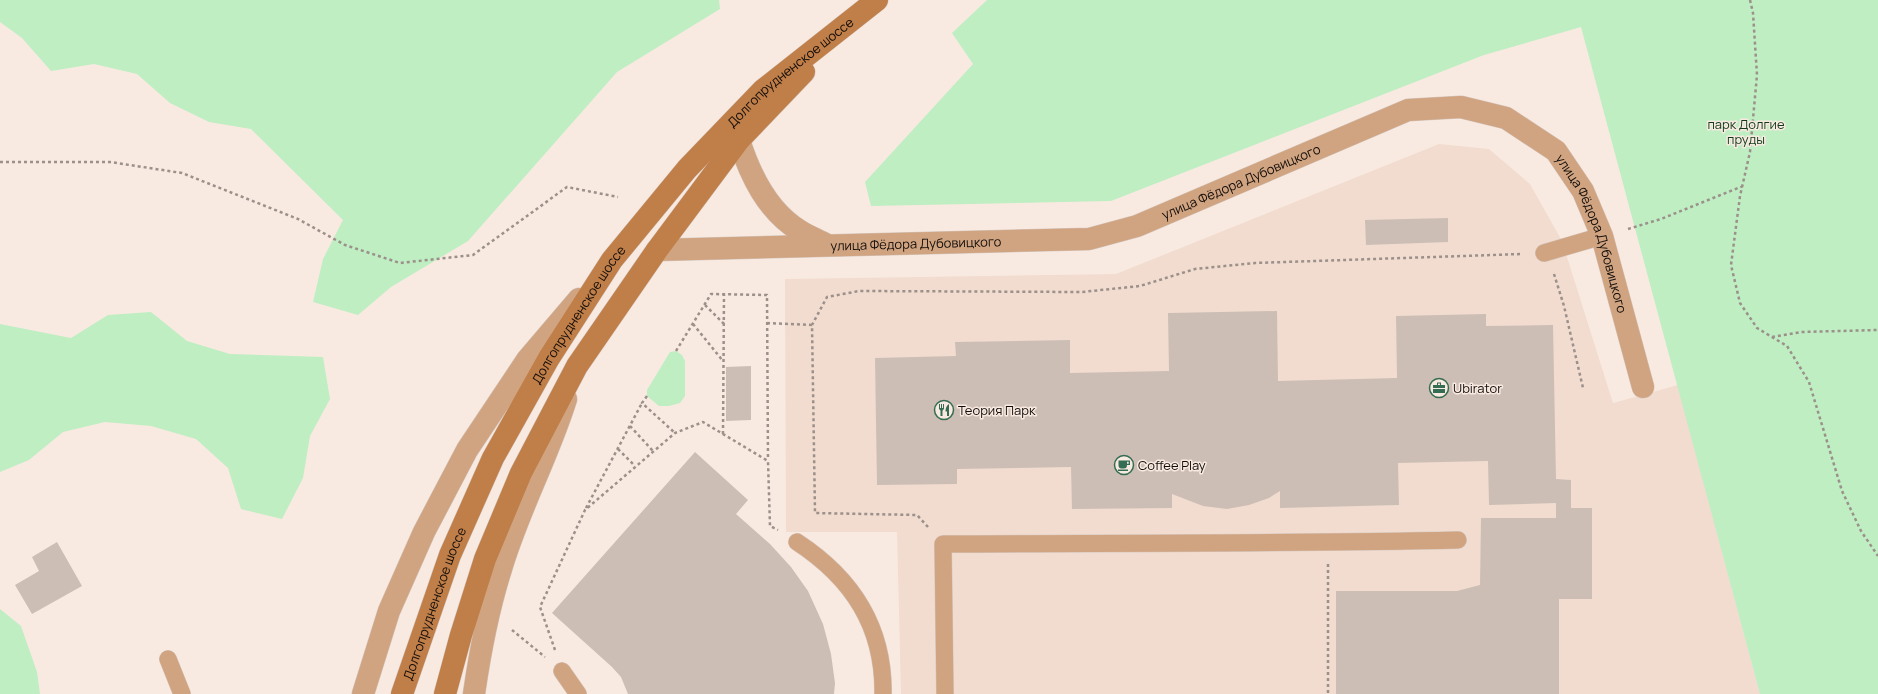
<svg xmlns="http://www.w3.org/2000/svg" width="1878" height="694" viewBox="0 0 1878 694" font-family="Manrope,sans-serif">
<rect width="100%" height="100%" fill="#f9eae1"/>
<path fill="#f2dccf" d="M1439 144 1489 149 1530 184 1562 241 1613 403 1678 385 1760 694H901L897 532H786L785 279 1116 274Z"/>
<path fill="#beeec2" d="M0 0H719L720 9 617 72 468 241 391 287 358 315 313 302 323 259 343 220 251 129 209 122 170 103 137 74 94 64 51 71 22 38 0 22Z
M987 0H1878V694H1760L1581 27 1484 55 1111 201 871 206 865 182 973 64 952 33Z
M151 312 187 341 230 354 323 357 330 399 310 436 303 478 282 519 241 509 228 468 196 439 151 426 105 422 63 432 29 460 0 472V324L71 338 108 315Z
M676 351 682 355 685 361V396L680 403 669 406H659L647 396V390L670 352Z
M0 609 21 626 37 672 40 694H0Z"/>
<path fill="#ccbeb5" d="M1448 218V242L1366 245 1365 220Z
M1277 311 1278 381 1397 378 1396 316 1486 314V326L1553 325 1556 479 1571 480V508H1592V599H1559V694H1336V591H1457L1480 585 1481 518H1556V503L1489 505 1488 461 1398 463 1399 505 1280 508V491L1269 498 1249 505 1227 509 1203 506 1172 494V508L1072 509 1071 467 957 469V484L877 485 875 358 956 356 955 342 1070 340V373L1169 371 1168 313Z
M751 366V420L726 421V367Z
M695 452 748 500 736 514 770 544 791 567 808 591 823 624 831 654 835 683 834 694H628L621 677 612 667 552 613Z
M57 542 82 586 32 614 15 585 39 571 32 557Z"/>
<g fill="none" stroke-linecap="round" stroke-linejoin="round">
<g stroke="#d4c7bf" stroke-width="18">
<path id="service" d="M1544 253 1602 236
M797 542C852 578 884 626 883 694
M168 659 182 694
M562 671 578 694
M945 694 943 544C1115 543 1286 544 1458 540"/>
</g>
<g stroke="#d4c7bf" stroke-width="23">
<g id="minor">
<path d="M739 140C750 175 767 211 800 231 808 236 818 240 827 245"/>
<path id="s1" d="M657 250 1089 239 1137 226 1408 110 1461 107 1506 118 1556 151 1583 191 1602 236 1643 387"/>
</g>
</g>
<g stroke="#d4c7bf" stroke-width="23">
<path id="tertiary" d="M363 694 389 611 424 532 467 450 527 360 579 299
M474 694C480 652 488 610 501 569 518 511 548 457 566 399"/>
</g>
<g stroke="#d4c7bf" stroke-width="23">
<g id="secondary">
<path id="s2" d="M402 694 450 555 493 458 549 358 612 260 687 169 763 90 877 0"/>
<path d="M445 694 461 635 485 559 521 473 577 366 657 250 739 140 804 72"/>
</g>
</g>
<path stroke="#9b908a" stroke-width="2.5" stroke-dasharray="3 3" stroke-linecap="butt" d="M1750 0 1753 13 1757 75 1750 152 1740 196 1731 265 1740 303 1757 328 1787 346 1809 382 1842 491 1861 531 1878 556
M0 162H110L182 173 298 219 345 245 400 263 473 255 567 187 618 197
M1628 229 1661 219 1743 186
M1554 274 1564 306 1583 388
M705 305 724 324
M767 323 812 325
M693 324 723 361
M1772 337 1801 332 1878 330
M676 351 711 294 767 295 768 460
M647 396 642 403 675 433
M630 426 653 451
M723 434 724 294
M618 449 635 466
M586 508 642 403
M928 527 917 515 815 513 812 325 827 297 859 291 1082 292 1140 286 1195 269 1255 263 1522 254
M1328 564V694
M512 630 545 657
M555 650 540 607 585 510 675 433 703 422 768 461 770 526 778 530"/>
<use href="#service" stroke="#d1a481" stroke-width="17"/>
<use href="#minor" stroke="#d1a481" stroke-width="22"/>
<use href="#tertiary" stroke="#d1a481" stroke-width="22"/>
<use href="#secondary" stroke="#c07e48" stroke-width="22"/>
</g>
<defs>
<g id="office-ring" transform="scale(1)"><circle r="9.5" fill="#f9eae1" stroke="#346d54" stroke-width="1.5"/><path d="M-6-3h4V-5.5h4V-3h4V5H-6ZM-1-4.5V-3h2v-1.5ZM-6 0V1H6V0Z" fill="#346d54"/></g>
<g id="restaurant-ring" transform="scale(1)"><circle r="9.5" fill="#f9eae1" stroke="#346d54" stroke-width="1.5"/><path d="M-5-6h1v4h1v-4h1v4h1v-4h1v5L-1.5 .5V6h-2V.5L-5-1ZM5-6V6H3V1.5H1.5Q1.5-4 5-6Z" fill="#346d54"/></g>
<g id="cafe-ring" transform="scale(1)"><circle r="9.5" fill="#f9eae1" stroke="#346d54" stroke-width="1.5"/><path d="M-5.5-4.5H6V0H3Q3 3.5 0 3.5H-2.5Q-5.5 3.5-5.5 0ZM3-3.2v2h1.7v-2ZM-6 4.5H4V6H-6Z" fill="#346d54"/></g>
</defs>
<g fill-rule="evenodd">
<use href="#office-ring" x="1439" y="388"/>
<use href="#restaurant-ring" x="944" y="410"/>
<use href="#cafe-ring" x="1124" y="465"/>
</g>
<g text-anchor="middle" stroke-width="3" stroke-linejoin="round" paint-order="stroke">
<g font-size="13" fill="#120d0a" stroke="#f9eae1">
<text dy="5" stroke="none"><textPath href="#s2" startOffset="744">Долгопрудненское шоссе</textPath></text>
<text dy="5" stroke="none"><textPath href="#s1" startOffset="595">улица Фёдора Дубовицкого</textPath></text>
<text dy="5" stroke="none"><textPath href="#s1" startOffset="1027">улица Фёдора Дубовицкого</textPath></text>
<text dy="5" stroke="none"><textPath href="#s1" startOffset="259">улица Фёдора Дубовицкого</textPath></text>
<text dy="5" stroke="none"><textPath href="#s2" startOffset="420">Долгопрудненское шоссе</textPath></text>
<text dy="5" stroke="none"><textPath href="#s2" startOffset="96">Долгопрудненское шоссе</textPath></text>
</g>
<g font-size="13" fill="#0e3b18" stroke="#f9eae1">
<text x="1746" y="129">парк Долгие<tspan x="1746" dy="15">пруды</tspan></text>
</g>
<g font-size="13" fill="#120d0a" stroke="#f9eae1" text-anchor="start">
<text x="1453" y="393">Ubirator</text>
<text x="958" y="415">Теория Парк</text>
<text x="1138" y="470">Coffee Play</text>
</g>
</g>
</svg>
